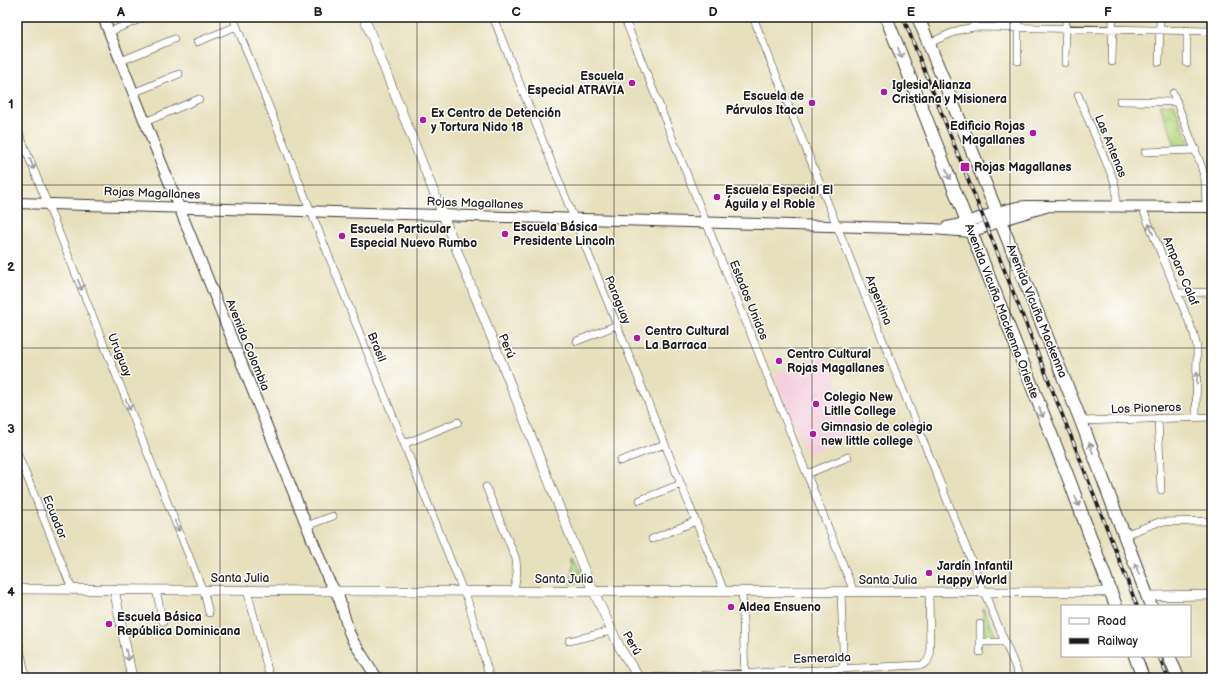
<svg xmlns="http://www.w3.org/2000/svg" width="1229" height="695" viewBox="0 0 1229 695" font-family="'Balsamiq Sans',sans-serif">
<defs>
<pattern id="grass-tufts" width="24" height="20" patternUnits="userSpaceOnUse"><rect width="24" height="20" fill="#b3d780"/><path d="M3 7l-1-3M5 7V3M7 7l1-3M15 17l-1-3M17 17v-4M19 17l1-3" fill="none" stroke="#99b86e"/></pattern>
</defs>
<rect width="100%" height="100%" fill="#fff"/>
<filter id="ink" filterUnits="userSpaceOnUse"><feTurbulence type="fractalNoise" baseFrequency=".025" numOctaves="2"/><feDisplacementMap in="SourceGraphic" scale="8" xChannelSelector="R" yChannelSelector="G"/><feConvolveMatrix kernelMatrix="1 2 1 2 8 2 1 2 1" color-interpolation-filters="sRGB"/></filter>
<filter id="wash" filterUnits="userSpaceOnUse"><feTurbulence type="fractalNoise" baseFrequency=".012" numOctaves="4" result="noise"/><feDisplacementMap in="SourceGraphic" scale="16" xChannelSelector="R" yChannelSelector="G"/><feGaussianBlur stdDeviation="0.9" result="paint"/><feColorMatrix in="noise" values="0 0 0 0 0 0 0 0 0 0 0 0 0 0 0 0 0 1.4 0 .05"/><feComposite in="paint" operator="in"/></filter>
<g filter="url(#wash)">
<rect width="100%" height="100%" fill="#e7e0bc"/>
<path fill="#f4cfde" d="M825 354 857 433 807 454 774 375Z"/>
<path fill="url(#grass-tufts)" stroke="#687a4e" d="M1174 104 1191 147H1176L1160 105Z
M573 556 585 583 571 584Z
M983 608 998 641H986L983 638Z"/>
</g>
<g filter="url(#ink)">
<g fill="none" stroke-linecap="round" stroke-linejoin="round">
<g stroke="#3a3934" stroke-width="8">
<path id="minor" d="M233 17 461 586 467 598 490 678
M493 17 724 591
M624 17 854 592
M753 17 982 587 1020 678
M974 27V17
M109 32 145 17
M197 42 237 26
M929 43 959 30 974 27 1212 31
M121 61 174 39
M1018 61V17
M1112 62 1113 17
M1159 62 1160 17
M1065 63 1066 17
M1187 63V30
M133 93 179 74
M1173 93 1201 165 1205 180 1206 207
M1078 95 1114 181 1116 190V207
M1120 101 1177 102
M145 122 199 99
M17 128 205 596 209 613
M1145 152 1196 150
M1142 207 1194 334 1197 348 1196 417
M1177 293 1212 292
M577 341 617 325
M1158 418 1161 490
M1081 421 1212 417
M404 444 458 422
M17 452 72 589
M620 461 665 444
M807 474 848 457
M486 487 516 559 517 572 514 591
M640 500 681 484
M306 526 333 516
M1124 535 1159 522 1212 521
M652 539 696 521
M156 590 163 622
M247 590 270 678
M742 591 745 678
M841 591 844 678
M980 624V652
M17 634 26 678
M569 641 611 631
M980 642H1005
M646 678 922 665 927 662 930 655 929 592"/>
</g>
<g stroke="#3a3934" stroke-width="10">
<path id="tertiary" d="M364 17 587 577 620 648 639 678
M17 589 335 591 1111 592
M114 589 132 678
M1147 596 1212 595"/>
</g>
<g stroke="#3a3934" stroke-width="12">
<path id="secondary" d="M103 17 328 579 339 598 349 632 353 641 377 678
M17 203 933 229 971 232 1012 217 1046 207
M947 227C974 222 999 208 1026 206L1212 207"/>
</g>
<g stroke="#3a3934" stroke-width="14">
<path id="primary" d="M886 17 1070 482 1116 606
M918 17 1081 421 1151 606
M1135 656 1143 678
M1169 656 1178 678"/>
</g>
<use href="#minor" stroke="#fff" stroke-width="7"/>
<use href="#tertiary" stroke="#fff" stroke-width="9"/>
<use href="#secondary" stroke="#fff" stroke-width="10"/>
<use href="#primary" stroke="#fff" stroke-width="12"/>
<g stroke="#1c1c1c" stroke-width="3.5">
<path id="rail" d="M903 17 1078 454 1137 606
M1159 656 1168 678"/>
</g>
<use href="#rail" stroke="#fff" stroke-width="2" stroke-dasharray="6" stroke-linecap="butt"/>
</g>
<defs><path id="oneway-shaft" d="M-6 0H5M1.5-3L5.5 0L1.5 3" fill="none" stroke-width="1.6" stroke-linecap="round" stroke-linejoin="round"/></defs>
<g stroke="#999">
<use href="#oneway-shaft" transform="translate(900 53) rotate(68)"/>
<use href="#oneway-shaft" transform="translate(32 164) rotate(68)"/>
<use href="#oneway-shaft" transform="translate(948 174) rotate(68)"/>
<use href="#oneway-shaft" transform="translate(1151 229) rotate(-112)"/>
<use href="#oneway-shaft" transform="translate(80 285) rotate(68)"/>
<use href="#oneway-shaft" transform="translate(1197 378) rotate(-89)"/>
<use href="#oneway-shaft" transform="translate(128 405) rotate(68)"/>
<use href="#oneway-shaft" transform="translate(1041 412) rotate(68)"/>
<use href="#oneway-shaft" transform="translate(1091 448) rotate(-111)"/>
<use href="#oneway-shaft" transform="translate(1077 501) rotate(69)"/>
<use href="#oneway-shaft" transform="translate(177 526) rotate(68)"/>
<use href="#oneway-shaft" transform="translate(1137 569) rotate(-110)"/>
<use href="#oneway-shaft" transform="translate(127 655) rotate(79)"/>
</g>
</g>
<path fill="none" stroke="#1c1c1c" stroke-width="1" stroke-opacity="0.55" d="M220 17V678M417 17V678M614 17V678M812 17V678M1010 17V678M17 185H1212M17 348H1212M17 510H1212"/>
<g fill="#b5179e" stroke="#fff" stroke-width="1.5">
<circle cx="632" cy="83" r="4"/>
<circle cx="884" cy="92" r="4"/>
<circle cx="812" cy="103" r="4"/>
<circle cx="423" cy="120" r="4"/>
<circle cx="1033" cy="133" r="4"/>
<rect x="960" y="162" width="10" height="10" rx="2"/>
<circle cx="717" cy="197" r="4"/>
<circle cx="505" cy="234" r="4"/>
<circle cx="342" cy="236" r="4"/>
<circle cx="637" cy="338" r="4"/>
<circle cx="779" cy="361" r="4"/>
<circle cx="816" cy="404" r="4"/>
<circle cx="813" cy="434" r="4"/>
<circle cx="929" cy="573" r="4"/>
<circle cx="731" cy="607" r="4"/>
<circle cx="109" cy="624" r="4"/>
</g>
<g text-anchor="middle" stroke-width="3" stroke-linejoin="round" paint-order="stroke">
<g font-size="12" font-weight="bold" fill="#1c1c1c" stroke="#fff" text-anchor="start">
<text x="624" y="80" text-anchor="end">Escuela<tspan x="624" dy="14">Especial ATRAVIA</tspan></text>
<text x="892" y="89">Iglesia Alianza<tspan x="892" dy="14">Cristiana y Misionera</tspan></text>
<text x="804" y="100" text-anchor="end">Escuela de<tspan x="804" dy="14">Párvulos Itaca</tspan></text>
<text x="431" y="117">Ex Centro de Detención<tspan x="431" dy="14">y Tortura Nido 18</tspan></text>
<text x="1025" y="130" text-anchor="end">Edificio Rojas<tspan x="1025" dy="14">Magallanes</tspan></text>
<text x="974" y="171">Rojas Magallanes</text>
<text x="725" y="194">Escuela Especial El<tspan x="725" dy="14">Águila y el Roble</tspan></text>
<text x="513" y="231">Escuela Básica<tspan x="513" dy="14">Presidente Lincoln</tspan></text>
<text x="350" y="233">Escuela Particular<tspan x="350" dy="14">Especial Nuevo Rumbo</tspan></text>
<text x="645" y="335">Centro Cultural<tspan x="645" dy="14">La Barraca</tspan></text>
<text x="787" y="358">Centro Cultural<tspan x="787" dy="14">Rojas Magallanes</tspan></text>
<text x="824" y="401">Colegio New<tspan x="824" dy="14">Litlle College</tspan></text>
<text x="821" y="431">Gimnasio de colegio<tspan x="821" dy="14">new little college</tspan></text>
<text x="937" y="570">Jardín Infantil<tspan x="937" dy="14">Happy World</tspan></text>
<text x="739" y="611">Aldea Ensueno</text>
<text x="117" y="621">Escuela Básica<tspan x="117" dy="14">República Dominicana</tspan></text>
</g>
<g font-size="12" fill="#1c1c1c" stroke="#fff">
<text transform="translate(1111 146) rotate(68)" y="4">Las Antenas</text>
<text transform="translate(152 193) rotate(2)" y="4">Rojas Magallanes</text>
<text transform="translate(475 203) rotate(2)" y="4">Rojas Magallanes</text>
<text transform="translate(1181 271) rotate(67)" y="4">Amparo Calaf</text>
<text transform="translate(618 300) rotate(68)" y="4">Paraguay</text>
<text transform="translate(749 300) rotate(68)" y="4">Estados Unidos</text>
<text transform="translate(879 300) rotate(68)" y="4">Argentina</text>
<text transform="translate(1002 311) rotate(69)" y="4">Avenida Vicuña Mackenna Oriente</text>
<text transform="translate(1037 311) rotate(68)" y="4">Avenida Vicuña Mackenna</text>
<text transform="translate(248 345) rotate(68)" y="4">Avenida Colombia</text>
<text transform="translate(507 346) rotate(68)" y="4">Perú</text>
<text transform="translate(377 347) rotate(68)" y="4">Brasil</text>
<text transform="translate(120 355) rotate(68)" y="4">Uruguay</text>
<text transform="translate(1146 408) rotate(-2)" y="4">Los Pioneros</text>
<text transform="translate(55 517) rotate(68)" y="4">Ecuador</text>
<text x="240" y="582">Santa Julia</text>
<text x="564" y="583">Santa Julia</text>
<text x="888" y="584">Santa Julia</text>
<text transform="translate(632 643) rotate(61)" y="4">Perú</text>
<text transform="translate(822 658) rotate(-2)" y="4">Esmeralda</text>
</g>
</g>
<rect width="1229" height="695" fill="none" stroke="#fff" stroke-width="44"/>
<rect x="1061" y="605" width="130" height="52" fill="#ffffff" stroke="#a4a4a4"/>
<rect x="1069" y="618" width="20" height="6" fill="#ffffff" stroke="#a4a4a4"/>
<text x="1097" y="625" font-size="12" fill="#1c1c1c">Road</text>
<rect x="1069" y="638" width="20" height="6" fill="#1c1c1c" stroke="#a4a4a4"/>
<text x="1097" y="645" font-size="12" fill="#1c1c1c">Railway</text>
<rect x="22" y="22" width="1185" height="651" fill="none" stroke="#1c1c1c" stroke-width="1.5"/>
<g font-size="13" text-anchor="middle" font-weight="bold" fill="#1c1c1c">
<text x="121" y="16">A</text>
<text x="318" y="16">B</text>
<text x="516" y="16">C</text>
<text x="713" y="16">D</text>
<text x="911" y="16">E</text>
<text x="1108" y="16">F</text>
<text x="11" y="108">1</text>
<text x="11" y="271">2</text>
<text x="11" y="433">3</text>
<text x="11" y="596">4</text>
</g>
</svg>
